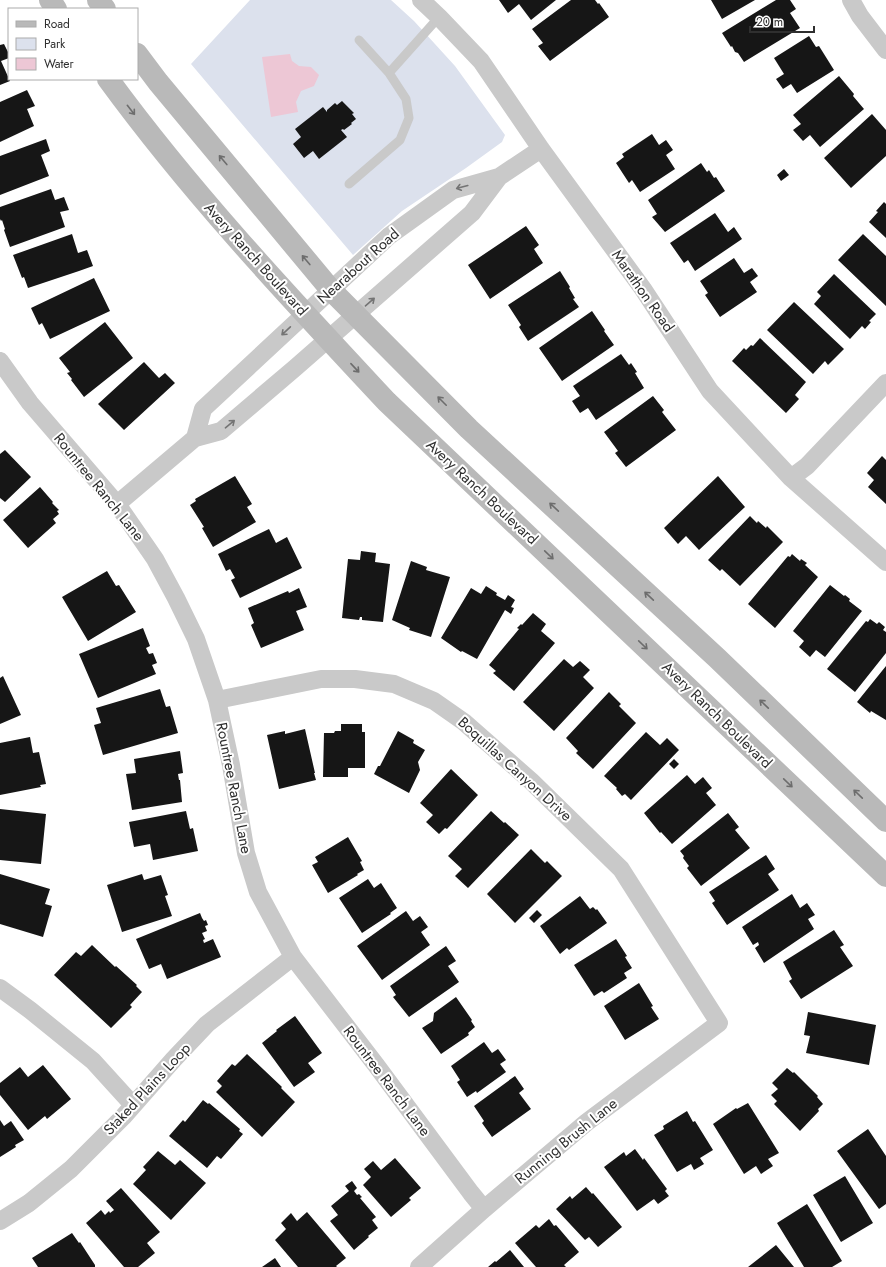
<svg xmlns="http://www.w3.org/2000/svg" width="886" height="1267" viewBox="0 0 886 1267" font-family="Jost,sans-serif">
<rect width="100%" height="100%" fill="#fff"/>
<path fill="#dce1ed" d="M250 0H391L414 21 455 66 505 135 502 142 466 168 402 211 353 255 191 64Z"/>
<path fill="#edc7d5" d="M290 54 292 61 299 66 311 67 319 75 314 86 301 91 296 102 298 112 271 117 262 57Z"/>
<path fill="#161616" d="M499 0H556L531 20 519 4 508 13Z
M571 0H595L598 4 599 3 609 17 550 61 538 46 543 43 532 29Z
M711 0H755L722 19Z
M776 0H790L796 9 790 13 800 28 744 62 738 53 735 52 732 46 731 47 722 33Z
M809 36 816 47 819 46 834 70 797 93 791 84 783 89 776 79 784 74 774 58Z
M4 44 9 54V58L1 61 10 81 0 85V45Z
M839 76 854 94 853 96 864 109 820 147 810 135 803 141 793 130 801 124 793 115Z
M27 90 35 106 27 109 34 126 0 142V102Z
M342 101 354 113 352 114 356 119 351 123 352 124 344 130 343 129 341 130 347 137 319 159 313 151 304 158 293 144 301 137 295 129 323 107 327 112V110L335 103 337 105Z
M872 114 886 130V156L851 188 824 158Z
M652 134 659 145 666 140 673 150 666 155 675 169 640 192 632 180 629 183 616 163 624 157 622 154Z
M46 139 50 151 41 155 49 176 0 195V156Z
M701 163 707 172 709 170 714 178 716 177 725 191 665 232 652 217 657 214 648 200Z
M784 169 789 175 781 181 777 175Z
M51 189 55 200 64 197 69 210 60 212 65 227 10 247 4 230 5 229 2 220 1 221 0 219V207Z
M884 202 886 204V238L869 222 878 212 876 211Z
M715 213 728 232 734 227 742 239 695 271 688 260 684 263 670 243Z
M526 226 539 245 534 249 543 263 490 299 468 265Z
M72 234 78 253 87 250 93 266 79 271 28 288 24 277 22 278 13 255Z
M863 234 886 256V306L838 260Z
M734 258 744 273 752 268 758 276 750 282 757 292 720 317 705 295 708 293 700 281Z
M560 271 570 287 569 288 575 298 573 299 579 307 528 341 519 327 521 325 508 305Z
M834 274 876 314 869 321 871 322 865 329 862 326 850 339 814 304 821 296 817 292Z
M94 278 110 311 50 339 42 323 39 325 31 308Z
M794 302 844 349 828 365 825 361 813 374 767 330Z
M592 311 605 330 604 331 614 345 562 381 539 348Z
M105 322 133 358 84 397 71 380 72 379 67 373 70 372 59 358Z
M760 338 806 382 795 395 799 399 786 413 732 361 744 348 746 350 751 345 753 346Z
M621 354 629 365 631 363 637 372 635 373 644 388 596 420 588 408 580 413 572 401 580 396 573 386Z
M144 362 159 378 165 373 175 383 124 430 98 404Z
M653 396 664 410 662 412 676 430 626 467 615 453 618 451 604 432Z
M5 450 31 477 5 502 0 498V454Z
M882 456 886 460V504L868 487 874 480 867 473Z
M235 476 252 504 247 507 256 522 213 547 202 528 204 527 190 505 196 501 195 499Z
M718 476 745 507 699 550 686 536 678 544 664 528Z
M40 487 53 502 52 503 59 510 57 511 59 514 53 519 56 523 28 548 3 520Z
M750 516 757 523 758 521 766 528 767 526 783 542 740 586 722 569 720 571 708 560Z
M269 529 276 543 287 537 302 568 240 598 231 580 235 578 230 569 226 571 218 554Z
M361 551 376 553 375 562 390 564 383 622 362 620V617H360L359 620 342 618 348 559 360 560Z
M792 554 800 561 801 559 807 563 805 565 818 577 775 628 748 604 788 556 790 557Z
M411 561 427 567 426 570 450 577 431 637 409 630 410 628 392 620Z
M107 571 116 586 119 585 136 612 88 641 62 597Z
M830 585 844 596 845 595 850 599 849 601 862 611 825 657 816 650 810 657 799 647 804 641 793 631Z
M486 586 497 593 496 595 505 600 508 595 515 600 511 607 514 608 511 614 505 610 477 659 462 651 461 652 441 638 471 588 481 594Z
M299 588 307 607 296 611 304 630 261 648 251 625 254 623 248 608 288 591 289 593Z
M533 613 546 624 541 631 555 643 514 691 493 673 496 671 489 665 519 629 517 628 521 624 522 625Z
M870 619 877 624 879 622 885 627 883 630 886 632V653L855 692 827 669 866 621 868 622Z
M143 628 150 646 146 648 149 654 153 653 157 663 152 665 156 674 98 698 79 654Z
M564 659 573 667 580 661 590 670 583 677 594 688 554 731 523 702Z
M886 666V720L871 711 870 713 857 702Z
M3 676 21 715 0 724V678Z
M160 689 166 707 170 706 178 733 103 755 94 725 101 723 96 708Z
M609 692 621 704 619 706 636 723 593 769 576 753 578 751 566 738Z
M341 724H362V732H365V768H348V777H323L324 733H334L335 731H341Z
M305 729 315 773H314L316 780 279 789 267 735 285 731V734Z
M398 731 414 740 413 743 425 750 418 762 420 770 409 793 374 774 378 766H380Z
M646 732 660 745 667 738 679 750 631 800 625 794 622 796 616 789 617 788 604 776Z
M30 737 33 753 39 752 46 784 40 785 41 787 0 795V743Z
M180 751 183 773 178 774 179 780H180L182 802 132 810 126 774 136 773 134 759Z
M674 759 679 764 674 769 669 764Z
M451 769 478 795 447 829 445 828 439 834 426 822 433 815 420 803Z
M687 775 695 784 703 777 712 788 706 793 716 805 672 844 661 832 660 833 644 813Z
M0 809 46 814 41 864 0 860Z
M186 811 190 829 193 828 198 851 153 860 150 844 134 847 129 822Z
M491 811 504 823 505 822 519 835 468 888 455 876 462 869 448 856Z
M728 813 739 827 735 830 750 848 701 886 687 868 689 866 683 858 684 856 680 851Z
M348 837 362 861 360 862 364 870 357 874 358 875 328 893 312 865 318 862 315 857Z
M531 849 545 863 547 861 562 876 515 923 487 894Z
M766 855 775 869 768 874 779 890 727 925 712 903 715 901 709 892Z
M0 874 50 889 45 904 52 906 43 937 0 924Z
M142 874 144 880 161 875 168 895 165 896 172 916 122 932 107 885Z
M368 879 374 888 381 883 397 908 390 913 391 914 362 933 339 898Z
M792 894 800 908 807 903 815 915 808 919 814 929 764 963 755 948 759 945 758 942 753 945 742 927Z
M580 896 590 909 593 907 596 910 597 909 607 923 569 950 567 948 560 954 540 926Z
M537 910 542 915 534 923 529 918Z
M406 911 413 921 420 916 428 927 421 932 430 945 382 980 357 946Z
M200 913 202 918 204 921 206 920 208 925 205 926 207 931 202 933 205 939 203 940 204 943 213 939 221 957 167 979 161 964 149 969 136 939Z
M834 930 844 945 840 947 853 966 801 999 789 981 792 979 783 962Z
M616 939 627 956 625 957 632 968 624 973 627 978 604 993 602 991 594 996 574 965Z
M92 945 115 967 116 966 137 985 136 986 142 992 130 1005 132 1007 111 1028 54 975 76 952 81 956Z
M446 946 456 961 448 966 459 982 409 1017 393 997 396 995 390 986Z
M639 983 653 1006 651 1007 659 1019 625 1040 604 1006Z
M456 997 472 1020 471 1021 475 1027 468 1033 469 1035 441 1054 422 1028 433 1021 434 1013Z
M808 1012 876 1025 869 1065 806 1053 810 1036 804 1035Z
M295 1016 322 1053 308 1063 315 1072 294 1087 262 1043 277 1031 276 1030Z
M484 1042 492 1053 498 1049 506 1060 500 1064 506 1072 477 1093 476 1091 467 1097 457 1082 460 1080 451 1066Z
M247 1054 282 1087 281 1088 295 1102 262 1137 216 1092 222 1086 217 1081 232 1064 235 1066Z
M43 1065 71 1099 47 1119 45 1116 28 1130 0 1095V1083L20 1067 28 1077Z
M787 1068 793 1073 794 1072 818 1096 817 1097 823 1104 818 1109 819 1111 800 1131 774 1104 777 1101 771 1095 778 1089 772 1083Z
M515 1076 524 1089 519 1093 531 1109 492 1137 482 1123 484 1121 474 1106Z
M203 1100 208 1104 209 1103 240 1129 239 1131 243 1134 221 1159 217 1156 207 1168 169 1136 183 1120 185 1122Z
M748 1103 779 1153 768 1159 773 1166 761 1174 756 1166 744 1174 713 1124 736 1108 737 1109Z
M687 1111 693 1122 695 1121 713 1150 700 1158 704 1164 694 1170 691 1164 677 1172 654 1135 664 1129 663 1126Z
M0 1120 4 1126 11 1121 24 1140 15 1145 16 1147 0 1157Z
M868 1129 886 1156V1204L879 1209 837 1151Z
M635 1149 643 1160 644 1158 667 1189 665 1191 669 1196 658 1204 654 1199 637 1211 604 1167 624 1152 626 1156Z
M158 1151 175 1165 180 1160 206 1183 171 1220 133 1184 146 1170 143 1167Z
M395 1158 421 1188 409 1198 411 1200 391 1217 363 1185 371 1177 364 1169 373 1161 381 1170Z
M845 1176 873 1223 841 1242 813 1195Z
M352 1181 357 1188 354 1191 357 1195 359 1194 362 1197 360 1198 376 1217 372 1220 378 1228 368 1236 369 1237 354 1250 330 1221 338 1215 331 1206 349 1191 345 1186Z
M586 1187 592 1194 593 1193 622 1227 598 1247 589 1237 585 1240 556 1209 570 1196 572 1199Z
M121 1188 160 1232 147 1243 155 1253 138 1267H124L86 1223 101 1210 105 1215 109 1211 110 1213 114 1210 106 1201Z
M807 1204 842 1261 832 1267H804L777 1223Z
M307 1212 346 1258 336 1266 337 1267H298L275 1240 286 1229 281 1223 291 1213 297 1221Z
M549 1219 554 1226 556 1225 579 1252 564 1265 566 1267H536L515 1243 536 1225 539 1228Z
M72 1233 79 1243 80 1242 95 1265V1267H38L32 1258Z
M776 1245 794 1267H748Z
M510 1250 524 1267H488L495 1261 496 1262Z
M275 1258 281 1267H262Z"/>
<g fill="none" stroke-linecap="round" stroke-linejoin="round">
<path stroke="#c9c9c9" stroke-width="9" d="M389 73 439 17
M349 184 400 140 409 118 406 99 389 73 359 40"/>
<path stroke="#c9c9c9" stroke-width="18" d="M421 0 439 17 481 61 541 149 643 289 710 391 791 478 886 562
M851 0 860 16 886 50
M0 361 30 403 117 504 155 559 176 598 196 639 217 700 231 765 246 853 258 892 293 957 376 1065 471 1193 484 1209
M195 438 203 409 389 236 453 190 499 177 541 149
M791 478 807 466 886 383
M117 504 195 438 221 431 295 368 472 213 499 177
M217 700 321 679H355L394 684 434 701 464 722 531 781 621 869 719 1023 587 1122 484 1209 419 1267
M0 988 30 1010 93 1061 133 1105
M0 1221 29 1203 71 1169 123 1117 173 1060 207 1024 293 957"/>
<path stroke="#b9b9b9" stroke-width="22" d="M50 0 56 9
M98 0 105 9
M137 54 158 82 331 290 469 429 717 658 886 821
M108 79C192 194 290 298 387 402L886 876"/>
</g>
<defs><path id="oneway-shaft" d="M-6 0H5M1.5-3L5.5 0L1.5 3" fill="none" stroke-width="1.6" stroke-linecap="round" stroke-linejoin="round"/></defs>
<g stroke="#6d6d6d">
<use href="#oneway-shaft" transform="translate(131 110) rotate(52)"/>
<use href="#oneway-shaft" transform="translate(223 160) rotate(-130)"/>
<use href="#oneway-shaft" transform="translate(306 260) rotate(-130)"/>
<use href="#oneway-shaft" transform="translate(355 368) rotate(47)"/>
<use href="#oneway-shaft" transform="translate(442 401) rotate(-135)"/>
<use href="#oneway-shaft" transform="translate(554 507) rotate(-137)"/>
<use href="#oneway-shaft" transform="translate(549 555) rotate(44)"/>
<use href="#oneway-shaft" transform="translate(649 596) rotate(-137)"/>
<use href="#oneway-shaft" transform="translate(643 645) rotate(44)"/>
<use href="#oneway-shaft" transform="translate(764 704) rotate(-136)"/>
<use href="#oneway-shaft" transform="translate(788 783) rotate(44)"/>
<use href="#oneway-shaft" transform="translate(858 794) rotate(-136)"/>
</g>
<g stroke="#747474">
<use href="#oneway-shaft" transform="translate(462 187) rotate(165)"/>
<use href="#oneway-shaft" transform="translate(370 302) rotate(-41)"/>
<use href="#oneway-shaft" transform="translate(286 331) rotate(137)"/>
<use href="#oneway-shaft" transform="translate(230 424) rotate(-40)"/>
</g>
<g text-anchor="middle" stroke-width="4" stroke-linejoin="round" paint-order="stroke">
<g font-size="15" fill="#2f2f2f" stroke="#fff">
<text transform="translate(256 259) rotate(48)" y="5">Avery Ranch Boulevard</text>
<text transform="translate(358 266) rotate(-42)" y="5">Nearabout Road</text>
<text transform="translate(643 291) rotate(55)" y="5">Marathon Road</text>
<text transform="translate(99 487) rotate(51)" y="5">Rountree Ranch Lane</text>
<text transform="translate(482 492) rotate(43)" y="5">Avery Ranch Boulevard</text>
<text transform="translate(717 715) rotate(44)" y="5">Avery Ranch Boulevard</text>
<text transform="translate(515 769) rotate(42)" y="5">Boquillas Canyon Drive</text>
<text transform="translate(234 788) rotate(79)" y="5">Rountree Ranch Lane</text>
<text transform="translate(387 1081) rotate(53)" y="5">Rountree Ranch Lane</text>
<text transform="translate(147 1089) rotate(-47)" y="5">Staked Plains Loop</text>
<text transform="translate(566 1141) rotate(-39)" y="5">Running Brush Lane</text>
</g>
</g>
<rect x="8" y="8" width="130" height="72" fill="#ffffff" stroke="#acacac"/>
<rect x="16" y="21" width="20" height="6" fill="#b9b9b9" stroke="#acacac"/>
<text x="44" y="28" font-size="12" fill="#2f2f2f">Road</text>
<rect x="16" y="38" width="20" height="12" fill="#dce1ed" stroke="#acacac"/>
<text x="44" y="48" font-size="12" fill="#2f2f2f">Park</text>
<rect x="16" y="58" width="20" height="12" fill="#edc7d5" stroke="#acacac"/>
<text x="44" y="68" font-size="12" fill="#2f2f2f">Water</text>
<path d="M750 26v6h64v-6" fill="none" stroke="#2f2f2f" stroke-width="2"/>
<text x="756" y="26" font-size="12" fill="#2f2f2f" stroke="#ffffff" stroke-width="3" paint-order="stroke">20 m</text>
</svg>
